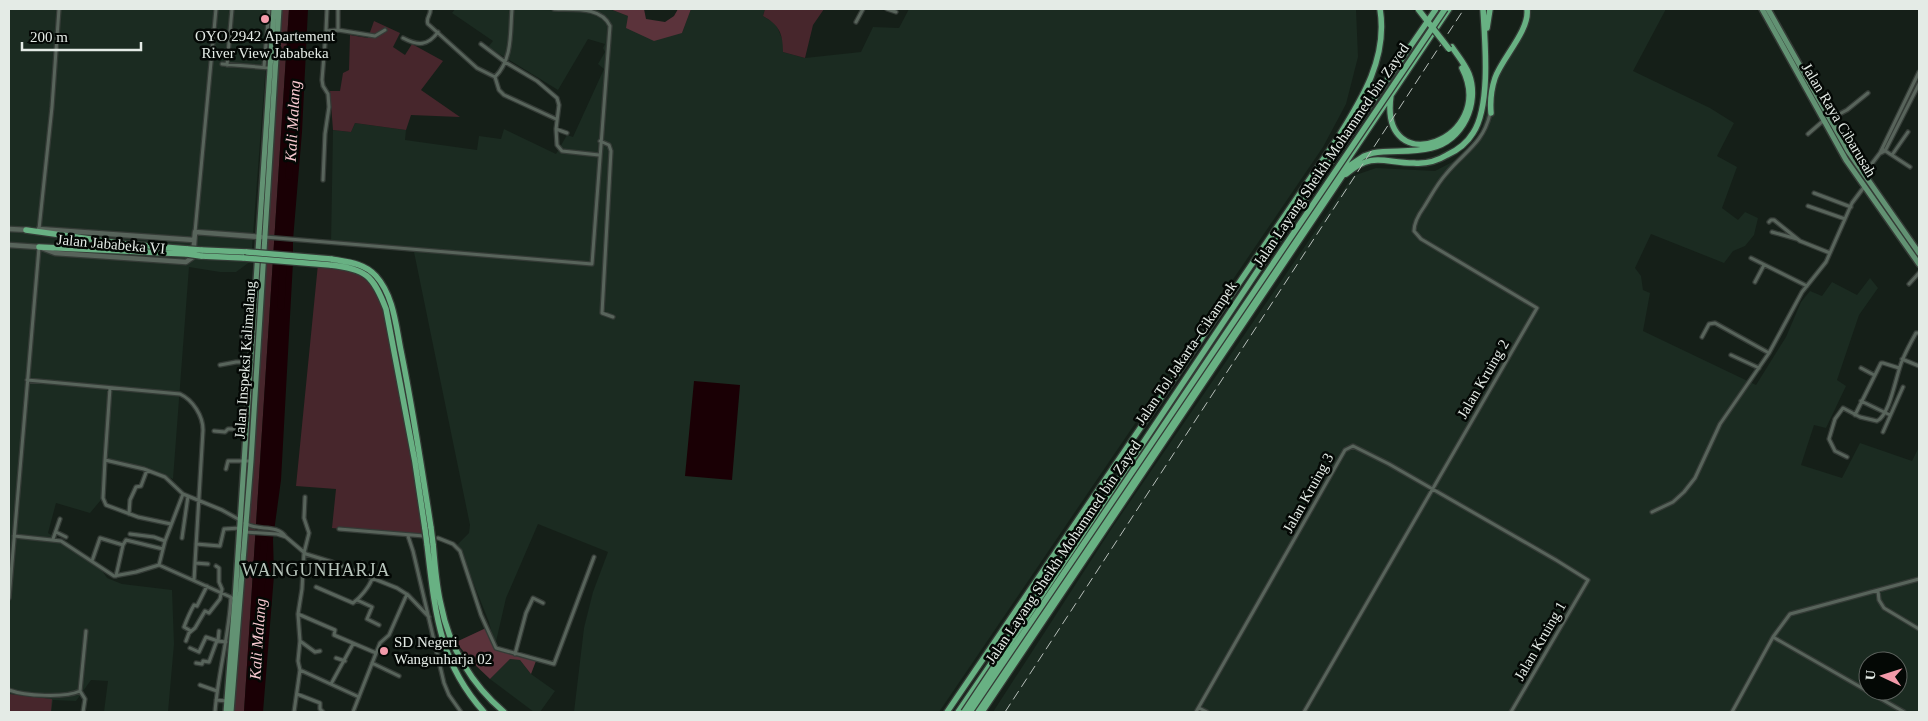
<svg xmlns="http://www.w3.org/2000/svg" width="1928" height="721" viewBox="0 0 1928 721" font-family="'Times New Roman',serif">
<rect width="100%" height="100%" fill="#151f18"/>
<path fill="#1b2b21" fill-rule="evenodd" d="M9 9H270L251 261 236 272H220L189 267 173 479 139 466 107 458 105 495 90 513 56 503 48 533 99 566 107 578 122 584 172 590 174 644 168 712H104L108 681 91 680 76 701 53 700 51 712H9Z
M455 9H610L628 16 682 33 691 9H765L763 16 776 24 783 41V52L805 58 861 52 873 27 899 28 909 9H1356L1358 57 1346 104 1323 147 939 712H574L584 628 593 592 608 552 538 524 506 598 495 646 489 622 463 557 456 546 469 533 470 525 414 252 331 243 333 130 351 132 355 123 406 130 405 140 477 150 479 136 501 139 504 129 556 154 567 135 573 137 604 69 598 64 605 52 603 48 605 44 588 39 558 90 488 47 493 41 452 13Z
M1532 9H1666L1633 71 1710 108 1734 123 1717 156 1737 167 1722 208 1738 220 1745 212 1758 218 1754 235 1745 246 1733 251 1724 263 1651 234 1635 268 1641 276 1643 290 1650 293 1643 331 1756 385 1786 337 1801 302 1810 291 1822 296 1832 282 1857 295 1870 278 1878 288 1859 315 1837 380 1846 386 1826 428 1814 425 1801 465 1842 478 1860 443 1912 461 1919 447V712H993L1112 528 1353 176 1376 168 1435 171 1462 157 1481 134 1493 82ZM1868 661H1898V691H1868Z
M510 659 520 660 531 674 555 691 540 712H534L490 679Z"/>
<path fill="#47262c" d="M279 9H289L244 712H231Z
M765 9H824L813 25 805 58 783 52C783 33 779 25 763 16Z
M374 21 400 33 393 47 405 55 412 44 443 61 421 90 460 117 411 115 406 130 355 123 351 132 333 130 330 91H340L343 73 349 70 350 35 368 38Z
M318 264 365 274 386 309 426 537 332 528 336 489 296 486Z
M9 694 52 699 51 712H9Z"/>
<path fill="#5b333b" d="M610 9H644L646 19 665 22 674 16 678 9H691L682 33 654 41 626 28 628 16Z
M486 628 499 650 536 661 531 674 520 660 510 659 490 679 471 661 456 642Z"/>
<path fill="#1a0005" d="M289 9H308L302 132 293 240V262L281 480 273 539 274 575 263 712H244Z
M694 381 740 385 732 480 685 476Z"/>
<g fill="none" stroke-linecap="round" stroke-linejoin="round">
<path stroke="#1a0005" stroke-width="7" d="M289 176 294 91
M281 306 283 266
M259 623 264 544"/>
<g stroke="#343b36" stroke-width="5.5">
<path id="street" d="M338 9V30
M430 9C432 14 425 18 428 24L477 68 495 77
M887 9 896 12
M856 22 863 9
M326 31 327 9
M403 38C418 46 428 46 438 32
M481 44 505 62 537 81 557 98 559 105 556 129 567 133
M222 64 270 68
M227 65 232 9
M264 67 269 9
M495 77 499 90 504 95 556 119
M495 77C513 59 510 32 512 9
M1830 119 1847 110 1868 93
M556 129 557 145 562 151 599 155
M1808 134 1823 121
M600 141 609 145 611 151 602 313 613 317
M1884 150 1910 167
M1881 153 1885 151 1919 84
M1892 155 1908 132
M1864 174 1880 153 1919 72
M323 180 325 134 329 107 328 94 323 86 322 80 326 31 338 30 375 36 385 30
M1814 193 1851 207
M1808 206 1845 219
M1769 222 1771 220H1774L1800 241 1830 253
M39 229 52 107 59 9
M195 232 216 9
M1772 232 1797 239
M265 237 592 264 610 26C601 6 573 10 554 9
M1751 258 1807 286
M1755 282 1764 265
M1909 284 1919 273
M242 336 244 340 253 342
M1702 337 1709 324 1715 323 1769 353
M1731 355 1759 368
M1902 359 1919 366
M220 365 236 362H252
M1861 368 1874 375
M27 380 180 394C193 400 203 416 203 430L194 580
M110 388 105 460 144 469 165 477 183 494 222 510 240 520
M1861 401 1890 415
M1855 415 1881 363H1883L1899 368
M214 431 225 432 228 429H246
M1883 432 1903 387
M1847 457 1835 451 1829 439 1835 419 1843 408 1860 417 1877 421C1890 415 1896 375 1902 361 1906 351 1911 342 1916 333H1919
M105 460 103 498 106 505 138 517 171 524
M226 469 228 461H251
M1652 512 1673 502 1684 492 1695 478 1720 424 1769 353 1802 292 1826 262 1852 203 1864 187
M129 514 130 500 136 487 141 486 147 470
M245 523C258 532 276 523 286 537
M339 529 424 536
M56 532 66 537
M245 532 277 534 286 537 306 554 332 562 397 588 408 595 429 617
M130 534 154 537 165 541
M14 536 61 541 114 576 136 572 159 565 235 599
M408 536 413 551 444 683 449 695 461 712
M182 538 188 496
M438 538 453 544 460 551 481 615 496 648 554 664 594 557
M53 539 60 519
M196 544 220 546 224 529 240 528
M123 545 126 540 163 549
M92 561 100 538 123 545 116 576
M195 563 208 564
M159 565 165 541 183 494
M357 572 362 563
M316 587 353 603C360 598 369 587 372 579
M1878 591 1879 600 1884 608 1919 629
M9 598 39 248
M357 600 372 607 367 619 379 625
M298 614 335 630 334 635 376 653
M191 631 184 627C187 619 190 612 194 605L197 606 207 586
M1773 637 1904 712
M186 641 189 633 195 628 205 611 209 613 220 599 222 589 219 582V568L216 566
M300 641 315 652 320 651
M190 648 199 652 206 637 218 641 219 631
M515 654 526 613 533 598 543 603
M336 658 345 661
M196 663 202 664 203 661 209 662 216 643 218 641 226 642
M372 663 399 676
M300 670 359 697
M331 684 353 644
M200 685 217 691
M9 690C25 696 65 698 80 691L86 631
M80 691 85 699 83 712
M297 694 320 703V709L323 712
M216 700 227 701
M1199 708 1207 712
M215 712C218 673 229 636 231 597
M294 712 300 670 298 661 300 641 298 614 302 589 304 553 309 533 304 518 305 497
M353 712 380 643 389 635 407 594
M1196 712 1345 450 1353 446 1389 464 1556 560 1588 580 1511 712
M1304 712 1537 308 1421 239 1414 231C1414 222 1419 214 1424 207 1431 196 1437 184 1446 174 1464 152 1483 144 1490 114
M1732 712 1773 637 1790 614 1919 579"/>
</g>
<g stroke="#343b36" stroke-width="7">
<path id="secondary" d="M9 229 29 230
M39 229 194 240
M9 245 39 247 55 253 186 262 193 257 195 232 261 237"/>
</g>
<g stroke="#343b36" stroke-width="8">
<path id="primary" d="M1762 9 1846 160 1919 264
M1768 9 1848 151 1919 253
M226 712 235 599 274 9
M231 712 251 461 279 9"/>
</g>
<g stroke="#343b36" stroke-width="8">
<path id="highway" d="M1487 28 1490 9
M1391 95C1378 183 1499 140 1462 68
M1491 113C1490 101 1491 90 1495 78 1502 58 1530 30 1527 9
M1346 174C1374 151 1383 163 1414 163 1426 164 1437 161 1447 155 1458 150 1467 143 1473 133 1491 106 1485 41 1483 9
M26 230 126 244 188 249
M39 247 187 254
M201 250 247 252
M201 256 244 258
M331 259C348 262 364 263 376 276 394 296 396 327 401 351 413 410 422 469 431 528
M330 265C366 269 373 275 386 309L415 462 425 529
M427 544C435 610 438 661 484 712
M433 544C435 564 436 585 441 605 449 647 472 685 504 712
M947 712 1337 139C1362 99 1388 58 1380 9
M958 712 1081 532
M976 712 1449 9
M982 712 1349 166 1364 156 1373 153C1392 150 1412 153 1431 148 1463 141 1480 103 1469 74 1465 64 1458 56 1452 47"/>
</g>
<use href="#street" stroke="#58645b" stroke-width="3"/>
<use href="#secondary" stroke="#58645b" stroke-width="4.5"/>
<use href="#primary" stroke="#629273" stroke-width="5"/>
<use href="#highway" stroke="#68b183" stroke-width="5.5"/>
<path stroke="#b6beb9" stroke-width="1" stroke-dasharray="10 5" stroke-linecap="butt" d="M1005 712 1464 9"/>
<g stroke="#343b36" stroke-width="8" stroke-linecap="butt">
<path id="highway-bridge" d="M1418 9 1449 49
M188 249 201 250
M247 252 331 259
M187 254 201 256
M244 258 330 265
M431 528 433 544
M425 529 427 544
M964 712 1302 204 1436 9
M970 712 1445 9"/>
</g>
<use href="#highway-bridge" stroke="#68b183" stroke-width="5.5"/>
</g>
<g fill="#f39aaa" stroke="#040805" stroke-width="2">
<circle cx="265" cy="19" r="5"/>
<circle cx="384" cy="651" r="5"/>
</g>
<g text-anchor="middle" stroke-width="5" stroke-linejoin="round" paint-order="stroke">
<g font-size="15" fill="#e4ebe6" stroke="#040805">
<text x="265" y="41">OYO 2942 Apartement<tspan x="265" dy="17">River View Jababeka</tspan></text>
<text x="394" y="647" text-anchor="start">SD Negeri<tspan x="394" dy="17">Wangunharja 02</tspan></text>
</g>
<g font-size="15" fill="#e4ebe6" stroke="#040805">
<text transform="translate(1839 120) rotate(59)" y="5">Jalan Raya Cibarusah</text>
<text transform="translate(1331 155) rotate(-56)" y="5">Jalan Layang Sheikh Mohammed bin Zayed</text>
<text transform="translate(111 244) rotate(5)" y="5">Jalan Jababeka VI</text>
<text transform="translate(1186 353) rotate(-56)" y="5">Jalan Tol Jakarta–Cikampek</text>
<text transform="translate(245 360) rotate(-86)" y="5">Jalan Inspeksi Kalimalang</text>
<text transform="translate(1483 379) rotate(-60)" y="5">Jalan Kruing 2</text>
<text transform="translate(1308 493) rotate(-61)" y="5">Jalan Kruing 3</text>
<text transform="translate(1063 552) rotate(-56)" y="5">Jalan Layang Sheikh Mohammed bin Zayed</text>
<text transform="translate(1540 641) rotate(-60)" y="5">Jalan Kruing 1</text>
</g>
<g font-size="16" font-style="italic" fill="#f8cad1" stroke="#040805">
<text transform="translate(292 121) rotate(-87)" y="6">Kali Malang</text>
<text transform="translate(257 639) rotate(-86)" y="6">Kali Malang</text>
</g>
<g font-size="18" letter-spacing="1" fill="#b8c5bc" stroke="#040805">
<text x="316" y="576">WANGUNHARJA</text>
</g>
</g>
<rect width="1928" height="721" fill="none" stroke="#e4ebe6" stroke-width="20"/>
<g transform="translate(1883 676) rotate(274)"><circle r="24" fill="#040805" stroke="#5e635f"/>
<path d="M0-4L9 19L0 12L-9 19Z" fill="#f39aaa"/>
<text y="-8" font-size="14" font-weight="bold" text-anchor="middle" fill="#e4ebe6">U</text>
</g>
<path d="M22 42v8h119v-8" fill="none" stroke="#e4ebe6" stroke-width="2.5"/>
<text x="30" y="42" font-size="15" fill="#e4ebe6" stroke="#040805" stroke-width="4" paint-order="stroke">200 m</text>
</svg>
